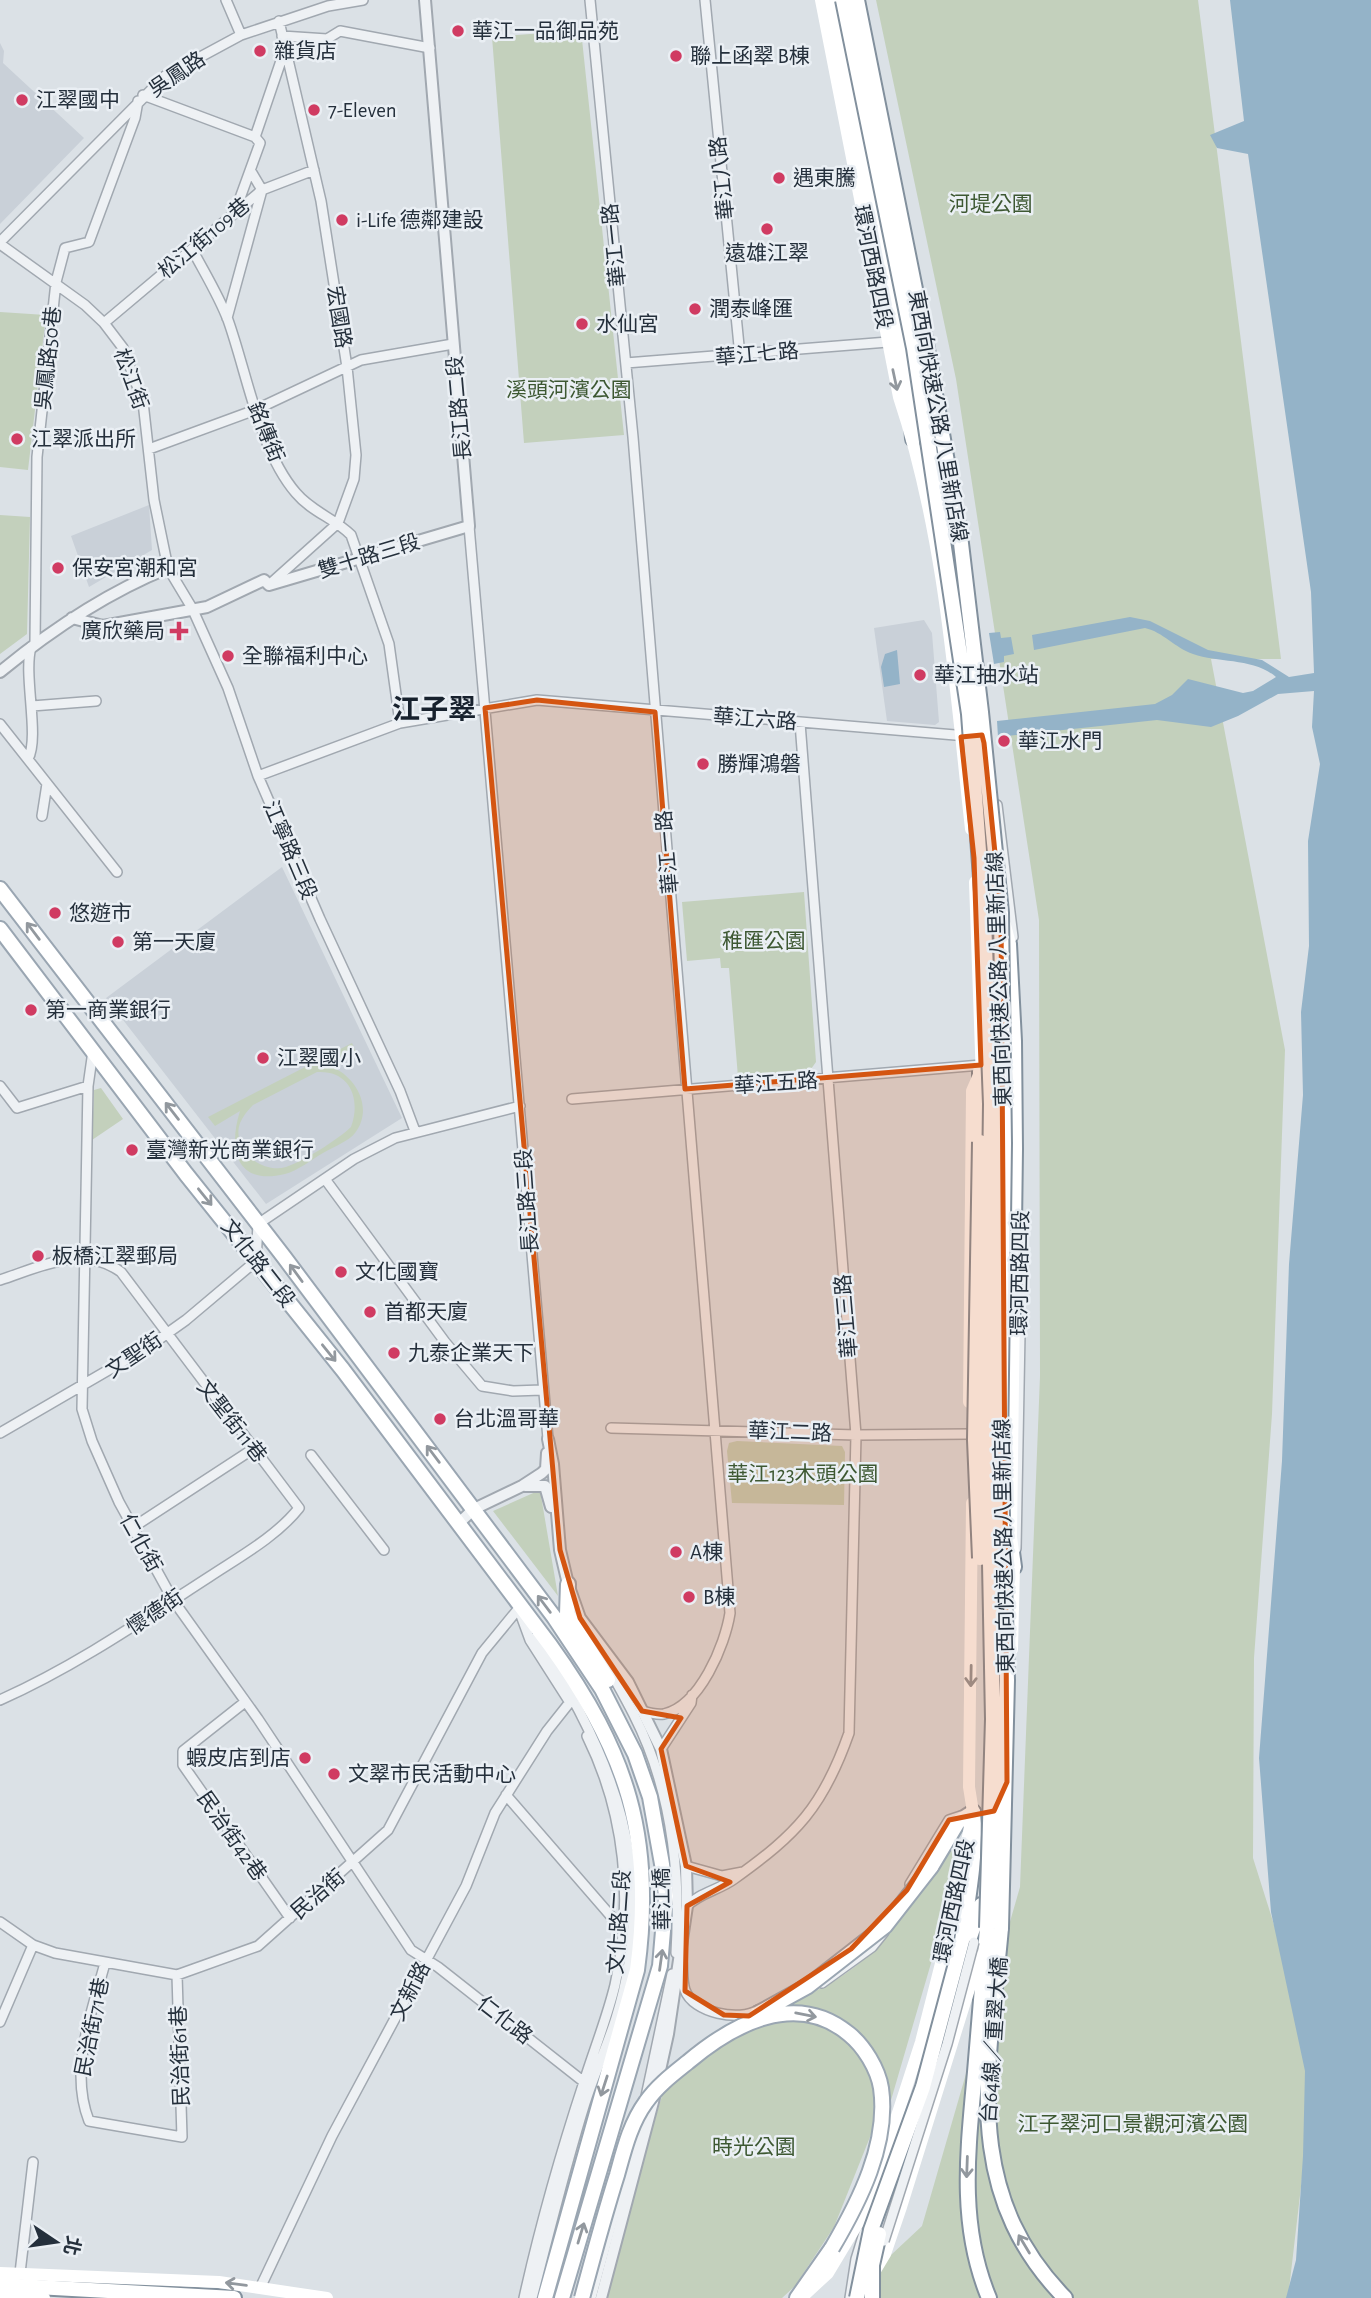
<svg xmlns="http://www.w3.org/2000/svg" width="1371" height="2298" viewBox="0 0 1371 2298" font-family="'Alegreya Sans','Noto Sans TC',sans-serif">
<rect width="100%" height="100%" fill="#dbe1e6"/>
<path fill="#c9d0d8" d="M0 43 4 51 3 63 84 138 0 224Z
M149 505 152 550 89 587 71 536Z
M924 620 932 633 939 722 935 725 887 721 874 628Z
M282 867 402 1118 266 1204 106 998Z"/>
<path fill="#c3d0bc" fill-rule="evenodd" d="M876 0H1198L1281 659H1211L1285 1050 1272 1414 1254 1658 1253 1858 1316 2058 1288 2298H845L922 2226 1020 1887 1040 1376 1039 920 956 379Z
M581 30 624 435 524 443 492 37Z
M0 312 46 315 28 470 0 467Z
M0 515 30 517 27 634 0 654Z
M804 892 816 1062 811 1069 738 1077 729 968H721L720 958 687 961 682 902Z
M352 1043 357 1054 332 1067C356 1077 374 1108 355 1133 349 1141 333 1147 323 1153 312 1159 298 1171 285 1174 236 1186 228 1149 240 1111L215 1126 208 1117ZM317 1072C351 1070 361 1100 351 1127 339 1139 302 1162 286 1167 261 1174 231 1149 240 1123 243 1116 248 1110 253 1105Z
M101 1088 123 1119 92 1140 94 1090Z
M737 1441 842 1446 845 1452 844 1505 732 1503 727 1451 729 1443Z
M540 1490 558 1596 493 1511Z
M958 1838 954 1849 934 1953 889 2107 849 2028 766 2010C789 2001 815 1993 836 1980 891 1946 921 1890 958 1838Z
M785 2016 825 2023 860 2049 876 2083 878 2117 834 2227 795 2286 782 2298H601L665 2086 736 2034Z"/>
<path fill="#94b3c8" d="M1230 0H1371V2298H1286L1296 2260 1303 2156 1305 2071 1271 1912 1259 1758 1282 1461 1289 1264 1303 1095 1301 1012 1309 946 1308 841 1320 764 1312 727 1314 691 1278 694 1238 716 1211 727 1157 720 998 737 997 721 1155 704 1172 695 1188 679 1243 693 1253 691 1276 677C1254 658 1219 663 1193 654 1175 648 1163 632 1145 628L1034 650 1032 635 1130 617 1150 621 1208 650 1262 660 1289 677 1314 673 1311 592 1248 154 1217 148 1210 135 1244 121Z
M1000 632 1001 638 1011 637 1014 654 1004 656V662L994 664 989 633Z
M897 650 900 684 884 687 881 667 885 654Z"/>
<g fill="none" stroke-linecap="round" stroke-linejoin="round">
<g stroke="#a1a8b0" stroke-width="12">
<path id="minor" d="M226 0 241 35
M590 0 633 437 730 1613C725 1645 700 1706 664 1714 657 1715 649 1713 642 1711
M705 0 740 356
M282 36 327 39 340 31 430 48
M143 95 255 137
M236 209 260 143 255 137 284 52
M0 242 165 76 241 35 328 6 363 0
M0 244 85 305 104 323 123 348 143 402 154 500 168 568 192 608 228 688 258 776 320 919 400 1091 415 1131
M192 249C204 272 219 296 228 320 247 373 259 450 296 493 312 512 334 518 351 535L389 644 400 723
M227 318 262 190 252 173
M104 323 262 190 314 170
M626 363 888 342
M149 449 255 410 361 360 453 344
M469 526 548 1439
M270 584 338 523 354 479 356 455 347 367 321 201 279 21
M35 643 37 457 56 282 65 248 89 242 135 118 138 101
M32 706 96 701
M0 724 117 872
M28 759C40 737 23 675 31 647
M258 776 400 723 537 700 967 736
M997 805 1013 937
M42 816 47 784
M93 1051 88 1086 82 1409 92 1441 119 1502 173 1600 258 1719 411 1950 438 1967 584 2082
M0 1086 17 1108 88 1086
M572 1099 981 1065
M325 1179 445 1342 482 1386 513 1391 542 1390
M0 1280C40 1267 83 1244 121 1272L299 1508C276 1537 239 1557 209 1577 141 1621 74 1667 0 1700
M611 1428 856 1435 969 1434
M0 1433 148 1347 186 1320 256 1261 258 1224 354 1159 395 1138 520 1106
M311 1455 384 1550
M132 1528 253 1449
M1016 1549 1020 1333
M519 1610 530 1640 569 1701
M596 1644C608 1668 622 1691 634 1715 672 1790 681 1871 676 1953
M245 1702 183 1751V1765L290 1918
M661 1749 691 1703 692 1695
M506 1795 623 1930
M686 1866 722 1876 743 1872
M910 1884 949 1820 961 1816
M687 1906C699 1893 719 1890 734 1879 797 1834 823 1807 849 1733L856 1435 800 723
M0 1922 33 1945 55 1953 177 1975 258 1946 388 1830 482 1653 519 1608 522 1614
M682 1962C683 1970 682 1982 685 1990 693 2013 740 2022 758 2010
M105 1963C91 2015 69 2070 89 2121L182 2137 177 1975
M822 1983 872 1947 884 1932
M0 2022 33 1945
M645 2101 672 1974
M20 2273 33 2162
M261 2286 332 2136 466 1886 495 1813 547 1731 570 1702
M524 2298C540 2226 561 2152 584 2082 594 2050 607 2018 615 1985 634 1901 625 1813 587 1736
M532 2298C549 2233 565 2167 585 2103 594 2074 607 2047 616 2018 661 1875 613 1756 536 1637
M591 2298 639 2124
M850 2298 856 2259 864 2233"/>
</g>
<g stroke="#a1a8b0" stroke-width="14">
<path id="tertiary" d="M72 618 103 626 207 607 264 580 269 585 469 526 425 0
M0 672C51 630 106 593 168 568
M548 1439 553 1464 560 1550 568 1584 580 1618 628 1682 661 1749 686 1866 687 1906 668 2034 653 2102 601 2298
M525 1486H545L551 1507
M459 1523 474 1509 522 1486 542 1473 546 1469 547 1453"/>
</g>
<g stroke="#9aa6b2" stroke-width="18">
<path id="primary" d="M0 889 284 1257 554 1617 602 1689 635 1754 650 1797 662 1864 666 1896 660 1966 562 2298
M0 929 186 1174 343 1370 550 1645C627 1752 655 1838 637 1970L545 2298
M568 1584 567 1614 608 1680
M931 1867 958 1822 973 1812
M797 2298 832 2248"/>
</g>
<g stroke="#82909d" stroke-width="18">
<path id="trunk" d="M831 0 910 393 913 439
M1004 925 1009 944 1014 1041 1015 1149 1010 1537 1014 1567
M980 1071V1142
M987 1928C983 1976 979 2024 975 2072 968 2149 958 2224 989 2298
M1001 1928C989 2064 959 2190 1065 2298
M969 1940 981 1905
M962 1941C968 1897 977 1856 973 1812
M0 2285 234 2298"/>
</g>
<use href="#minor" stroke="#eef1f4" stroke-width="9"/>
<use href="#tertiary" stroke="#eef1f4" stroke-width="10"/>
<path stroke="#fff" stroke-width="12" d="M821 0 899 397C945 535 955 685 971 829
M987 836 995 1038
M975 882 982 1080
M969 1402 972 1091 979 1075
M1012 1649 1014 1567
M0 2273 219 2282 327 2298
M873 2274 885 2254 901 2207 979 1957
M0 2296 44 2298
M801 2298 828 2273 867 2208 921 2042 947 1940 973 1812 969 1787 972 1503"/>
<use href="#primary" stroke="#fff" stroke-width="14"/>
<use href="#trunk" stroke="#fff" stroke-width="14"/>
<g stroke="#a1a8b0" stroke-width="12" stroke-linecap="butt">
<path id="minor-bridge" d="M884 2241 947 2044 974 1942"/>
</g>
<g stroke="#9aa6b2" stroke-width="18" stroke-linecap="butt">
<path id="primary-bridge" d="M757 2014 808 1986 885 1926 931 1867
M582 2298C593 2257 604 2216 617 2175 624 2150 630 2124 646 2102 657 2086 673 2074 688 2062 733 2024 796 1990 849 2034 864 2046 878 2069 881 2088 889 2144 859 2202 832 2248"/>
</g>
<g stroke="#82909d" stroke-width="18" stroke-linecap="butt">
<path id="trunk-bridge" d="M843 0 914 348 969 714 984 919 991 1104 987 1408 993 1719 987 1928
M857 0 927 349 960 535 981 712 1001 913 1004 1143 1000 1451 1007 1680 1001 1928
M980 1558 975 1440 980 1142
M857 2298 871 2230 923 2087 962 1941
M872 2298V2265L879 2234"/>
</g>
<use href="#minor-bridge" stroke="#eef1f4" stroke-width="9"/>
<use href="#primary-bridge" stroke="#fff" stroke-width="14"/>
<use href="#trunk-bridge" stroke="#fff" stroke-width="14"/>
</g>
<defs><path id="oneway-shaft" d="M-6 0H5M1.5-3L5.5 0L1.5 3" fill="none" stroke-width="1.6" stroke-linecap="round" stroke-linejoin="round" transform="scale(1.75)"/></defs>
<g stroke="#92989e">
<use href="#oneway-shaft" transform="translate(895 380) rotate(78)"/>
<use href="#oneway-shaft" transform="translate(33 931) rotate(-127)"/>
<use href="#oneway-shaft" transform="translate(172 1111) rotate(-128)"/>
<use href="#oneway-shaft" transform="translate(205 1197) rotate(51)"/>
<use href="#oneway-shaft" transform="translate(296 1273) rotate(-126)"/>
<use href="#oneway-shaft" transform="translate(329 1353) rotate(51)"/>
<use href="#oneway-shaft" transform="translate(433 1454) rotate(-127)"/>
<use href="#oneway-shaft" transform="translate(544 1604) rotate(-127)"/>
<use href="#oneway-shaft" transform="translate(971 1676) rotate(91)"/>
<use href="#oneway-shaft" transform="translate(661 1960) rotate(-82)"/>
<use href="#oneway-shaft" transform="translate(806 2015) rotate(11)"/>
<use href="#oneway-shaft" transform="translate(604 2086) rotate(108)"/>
<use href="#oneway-shaft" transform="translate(967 2167) rotate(92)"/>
<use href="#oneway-shaft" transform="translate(581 2233) rotate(-73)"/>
<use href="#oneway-shaft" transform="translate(1024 2244) rotate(-121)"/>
<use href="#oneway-shaft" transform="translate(236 2284) rotate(-173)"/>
</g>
<path fill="#d45511" fill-opacity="0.2" stroke="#d45511" stroke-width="5" stroke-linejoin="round" d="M537 700 655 712 685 1089 981 1065 974 858 961 737 982 735 984 743 1001 913 1007 1782 994 1811 949 1820 907 1890 851 1949 749 2016 724 2015 685 1991 687 1906 730 1882 686 1866 661 1749 681 1718 642 1711 580 1618 560 1550 485 708Z"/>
<g fill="#d03b62" stroke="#eaeff4" stroke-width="2.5">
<circle cx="458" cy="31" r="7"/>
<circle cx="260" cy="51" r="7"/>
<circle cx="676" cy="56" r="7"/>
<circle cx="22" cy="100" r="7"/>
<circle cx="314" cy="110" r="7"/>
<circle cx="779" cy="178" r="7"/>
<circle cx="342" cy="220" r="7"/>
<circle cx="767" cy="229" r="7"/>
<circle cx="695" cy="309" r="7"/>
<circle cx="582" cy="324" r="7"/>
<circle cx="17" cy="439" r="7"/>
<circle cx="58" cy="568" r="7"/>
<path d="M175.5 620.5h7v7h7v7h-7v7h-7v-7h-7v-7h7z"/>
<circle cx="228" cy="656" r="7"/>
<circle cx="920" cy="675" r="7"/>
<circle cx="1004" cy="741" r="7"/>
<circle cx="703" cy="764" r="7"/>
<circle cx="55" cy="913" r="7"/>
<circle cx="118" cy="942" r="7"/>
<circle cx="31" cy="1010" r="7"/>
<circle cx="263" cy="1058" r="7"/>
<circle cx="132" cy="1150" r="7"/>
<circle cx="38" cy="1256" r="7"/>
<circle cx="341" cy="1272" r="7"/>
<circle cx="370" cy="1312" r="7"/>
<circle cx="394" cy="1353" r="7"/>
<circle cx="440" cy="1419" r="7"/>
<circle cx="676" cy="1552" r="7"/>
<circle cx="689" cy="1597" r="7"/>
<circle cx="305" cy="1758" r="7"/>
<circle cx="334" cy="1774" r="7"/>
</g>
<g text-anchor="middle" stroke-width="5" stroke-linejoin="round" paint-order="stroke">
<g font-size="21" fill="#25303c" stroke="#eaeff4" text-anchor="start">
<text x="472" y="38">華江一品御品苑</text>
<text x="274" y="58">雜貨店</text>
<text x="690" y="63">聯上函翠 B棟</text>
<text x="36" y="107">江翠國中</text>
<text x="328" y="117">7-Eleven</text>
<text x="793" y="185">遇東騰</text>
<text x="356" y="227">i-Life 德鄰建設</text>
<text x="767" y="260" text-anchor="middle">遠雄江翠</text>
<text x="709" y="316">潤泰峰匯</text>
<text x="596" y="331">水仙宮</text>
<text x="31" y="446">江翠派出所</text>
<text x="72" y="575">保安宮潮和宮</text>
<text x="165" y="638" text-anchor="end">廣欣藥局</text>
<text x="242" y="663">全聯福利中心</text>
<text x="934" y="682">華江抽水站</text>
<text x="1018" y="748">華江水門</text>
<text x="717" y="771">勝輝鴻磐</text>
<text x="69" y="920">悠遊市</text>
<text x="132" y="949">第一天廈</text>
<text x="45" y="1017">第一商業銀行</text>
<text x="277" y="1065">江翠國小</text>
<text x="146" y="1157">臺灣新光商業銀行</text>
<text x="52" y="1263">板橋江翠郵局</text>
<text x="355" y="1279">文化國寶</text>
<text x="384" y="1319">首都天廈</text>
<text x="408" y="1360">九泰企業天下</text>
<text x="454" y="1426">台北溫哥華</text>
<text x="690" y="1559">A棟</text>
<text x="703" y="1604">B棟</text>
<text x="291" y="1765" text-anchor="end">蝦皮店到店</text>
<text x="348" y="1781">文翠市民活動中心</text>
</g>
<g font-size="21" fill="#25303c" stroke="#eaeff4">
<text transform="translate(177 74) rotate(-34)" y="7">吳鳳路</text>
<text transform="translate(722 178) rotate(-96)" y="7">華江八路</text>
<text transform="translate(204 238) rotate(-40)" y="7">松江街109巷</text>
<text transform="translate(614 245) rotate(-96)" y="7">華江一路</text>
<text transform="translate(873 267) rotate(79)" y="7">環河西路四段</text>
<text transform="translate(339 317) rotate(81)" y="7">宏國路</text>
<text transform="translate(757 354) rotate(-5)" y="7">華江七路</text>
<text transform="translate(48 358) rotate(-84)" y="7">吳鳳路50巷</text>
<text transform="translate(131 379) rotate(70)" y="7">松江街</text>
<text transform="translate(459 408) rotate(-95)" y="7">長江路二段</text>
<text transform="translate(938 416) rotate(80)" y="7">東西向快速公路 八里新店線</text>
<text transform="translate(266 432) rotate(68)" y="7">銘傳街</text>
<text transform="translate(369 556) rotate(-17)" y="7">雙十路三段</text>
<text transform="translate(755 719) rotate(4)" y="7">華江六路</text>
<text transform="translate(290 850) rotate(67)" y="7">江寧路三段</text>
<text transform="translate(667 852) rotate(-95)" y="7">華江一路</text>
<text transform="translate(999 979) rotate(-92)" y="7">東西向快速公路 八里新店線</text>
<text transform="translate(776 1083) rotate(-4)" y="7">華江五路</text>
<text transform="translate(527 1201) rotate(-94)" y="7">長江路三段</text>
<text transform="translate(258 1263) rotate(52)" y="7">文化路二段</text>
<text transform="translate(1020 1273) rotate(-89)" y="7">環河西路四段</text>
<text transform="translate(846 1316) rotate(-95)" y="7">華江三路</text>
<text transform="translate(134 1355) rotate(-34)" y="7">文聖街</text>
<text transform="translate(232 1421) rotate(52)" y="7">文聖街11巷</text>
<text transform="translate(790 1432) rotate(2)" y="7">華江二路</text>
<text transform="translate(141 1543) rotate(61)" y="7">仁化街</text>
<text transform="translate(1004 1546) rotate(-91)" y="7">東西向快速公路 八里新店線</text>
<text transform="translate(155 1612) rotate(-34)" y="7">懷德街</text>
<text transform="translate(232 1836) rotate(55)" y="7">民治街42巷</text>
<text transform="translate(318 1894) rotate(-41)" y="7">民治街</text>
<text transform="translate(662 1899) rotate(-91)" y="7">華江橋</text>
<text transform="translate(954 1901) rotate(-78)" y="7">環河西路四段</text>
<text transform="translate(619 1922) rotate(-86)" y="7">文化路二段</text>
<text transform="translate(410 1991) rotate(-63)" y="7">文新路</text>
<text transform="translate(505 2020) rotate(38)" y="7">仁化路</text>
<text transform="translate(92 2027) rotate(-79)" y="7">民治街71巷</text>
<text transform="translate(994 2040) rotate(-86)" y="7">台64線／重翠大橋</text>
<text transform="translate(180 2056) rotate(-92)" y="7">民治街61巷</text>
</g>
<g font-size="21" fill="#3d5832" stroke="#eaeff4">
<text x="991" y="211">河堤公園</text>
<text x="569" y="397">溪頭河濱公園</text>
<text x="764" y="948">稚匯公園</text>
<text x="803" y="1481">華江123木頭公園</text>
<text x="1133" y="2131">江子翠河口景觀河濱公園</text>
<text x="754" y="2154">時光公園</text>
</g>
<g font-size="28" font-weight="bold" fill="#17212d" stroke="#eaeff4">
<text x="434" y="719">江子翠</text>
</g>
</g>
<g transform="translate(56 2242) rotate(103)" stroke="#eaeff4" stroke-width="5" paint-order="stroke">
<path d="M0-5L12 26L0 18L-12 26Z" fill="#25303c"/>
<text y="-10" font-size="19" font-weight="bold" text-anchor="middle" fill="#25303c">北</text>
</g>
</svg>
